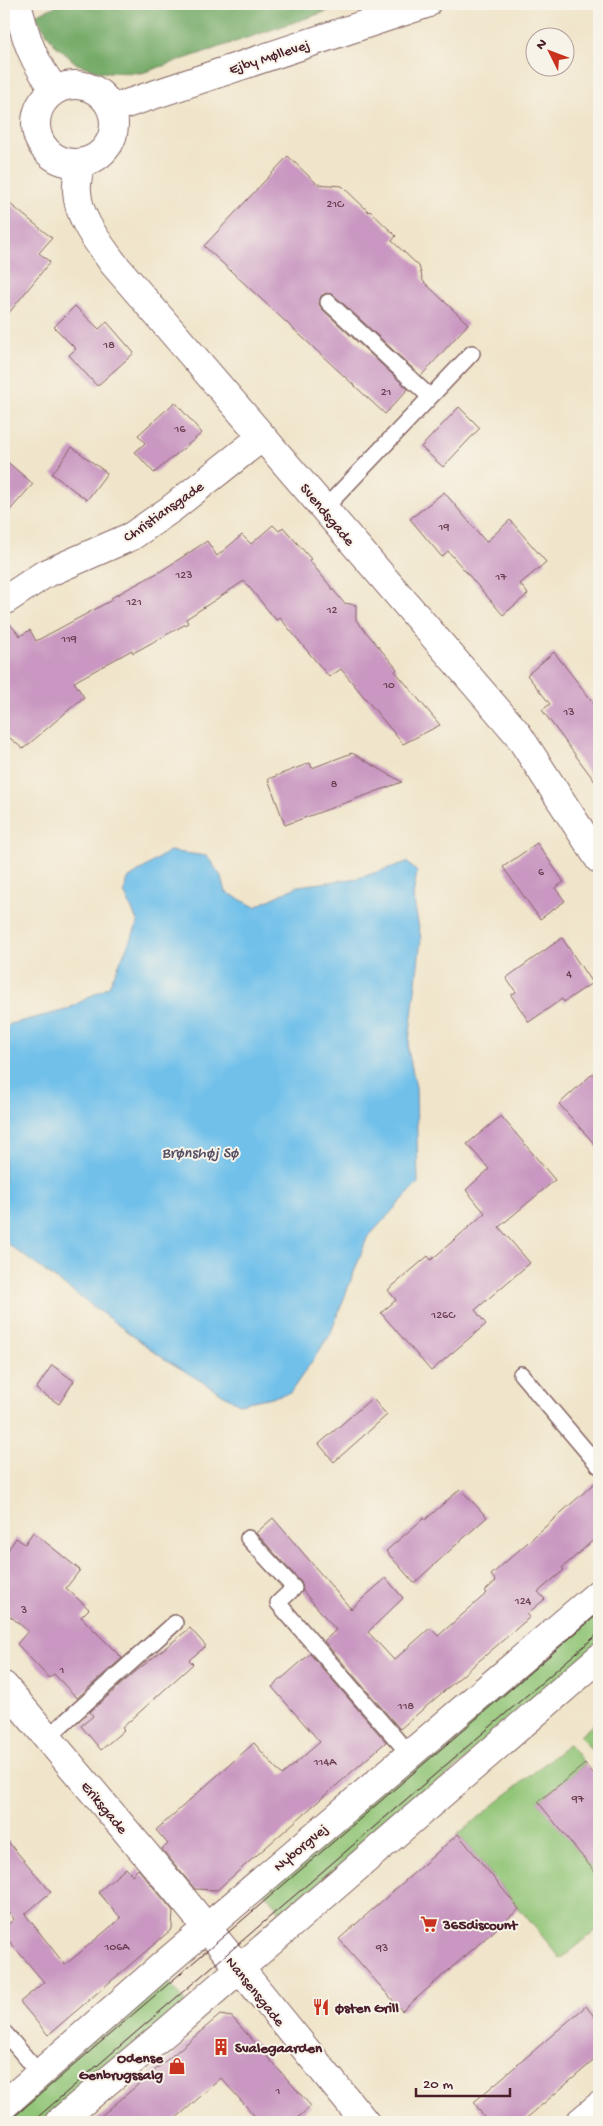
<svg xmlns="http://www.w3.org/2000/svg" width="603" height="2126" viewBox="0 0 603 2126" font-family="'Gochi Hand',sans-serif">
<rect width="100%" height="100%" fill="#f7f3e8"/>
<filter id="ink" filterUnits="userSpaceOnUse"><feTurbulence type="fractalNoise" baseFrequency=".02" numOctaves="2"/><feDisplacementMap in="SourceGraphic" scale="10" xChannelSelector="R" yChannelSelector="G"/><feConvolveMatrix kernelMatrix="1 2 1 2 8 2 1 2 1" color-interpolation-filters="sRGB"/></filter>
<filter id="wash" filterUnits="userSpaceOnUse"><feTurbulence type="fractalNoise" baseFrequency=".0096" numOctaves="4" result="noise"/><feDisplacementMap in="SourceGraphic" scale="20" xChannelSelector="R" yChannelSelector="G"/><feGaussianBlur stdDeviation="1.12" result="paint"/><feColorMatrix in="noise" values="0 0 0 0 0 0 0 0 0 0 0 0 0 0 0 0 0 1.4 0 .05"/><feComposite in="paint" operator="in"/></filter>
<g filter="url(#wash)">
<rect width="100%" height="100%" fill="#f0e5ca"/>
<path fill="#91c577" stroke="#6e7251" d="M599 1601V1645L284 1916 262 1890Z
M599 1719V1759L580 1736Z
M569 1744 585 1764 539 1802 599 1877V1928L561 1959 458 1834Z
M165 1977 186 2003 47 2122H4V2115Z"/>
<path fill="#74aa68" stroke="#5f644a" d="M61 4H349L142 73 100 72 77 64 54 44 35 15Z"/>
<path fill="#6fc0ea" stroke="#5c708a" d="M169 851 207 856 222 878 226 892 255 907 298 886 359 878 407 862 417 872 413 896 421 939 408 1050 416 1087 418 1183 367 1238 330 1335 290 1393 239 1404 163 1358 4 1241V1030L10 1024 66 1010 109 986 138 923 124 892 128 879Z"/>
<g id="blocks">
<path fill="#c997c1" d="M288 156 317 184 342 186 369 212 370 211 396 236 392 241 419 266 423 281 468 324 421 376 334 295 326 293 321 296 319 304 322 309 408 389 385 414 204 246Z
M4 199 52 238 39 253 50 262 4 319Z
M75 306 99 329 107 322 134 353 97 386 69 355 76 349 54 327Z
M175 402 202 433 154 473 135 452 145 443 138 435Z
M459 407 480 428 443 467 421 447Z
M72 447 107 473 87 500 52 474Z
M4 459 33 484 4 517Z
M444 492 486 542 510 520 546 562 520 584 528 594 503 615 448 551 442 557 410 519Z
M273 525 279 531 283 527 311 559 309 560 344 603 356 605V620L397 669 395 671 440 725 403 744 341 669 329 677 280 618 276 620 244 581 186 619 188 623 133 653 132 650 74 682 84 697 23 749 4 733V617L20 636 30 630 36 641 112 600 111 598 161 571 207 541 217 556 242 535 251 544Z
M554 652 599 710V787L542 710 550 704 527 675Z
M352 753 402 782 285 825 268 779 310 763 312 768Z
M537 843 564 882 555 888 565 901 540 919 503 867Z
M562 938 592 983 564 1002 562 999 529 1022 511 995 516 992 506 978Z
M599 1068V1149L559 1104Z
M501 1116 555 1180 499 1227 530 1263 475 1310 486 1324 431 1371 381 1313 396 1300 388 1290 428 1256 431 1260 485 1213 466 1190 489 1169 467 1144Z
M52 1365 74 1381 59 1404 36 1389Z
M372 1398 387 1415 334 1462 319 1444Z
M599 1479V1535L562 1568 564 1570 538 1592 545 1599 527 1614 530 1617 400 1729 324 1641 336 1630 303 1591 301 1582 256 1533 273 1518 351 1609 386 1578 403 1598 368 1632 394 1660 430 1628 438 1636 487 1593 485 1591 496 1581 491 1575Z
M460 1489 487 1517 414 1583 386 1551 424 1518 425 1520Z
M33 1532 80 1570 66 1588 89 1609 81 1617 122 1658 77 1698 54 1674 49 1678 17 1644 28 1631 4 1611V1556L16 1538 25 1544Z
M190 1628 206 1646 189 1660 193 1664 122 1728 124 1730 101 1750 81 1726 93 1716 90 1712 135 1672Z
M310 1654 386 1742 217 1890 195 1889 162 1849 168 1844 156 1830 254 1743 282 1775 320 1742 272 1687Z
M585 1764 599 1780V1877L538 1802Z
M458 1834 519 1909 402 2011 339 1939Z
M4 1837 51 1892 25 1914 65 1965 121 1918 98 1892 126 1868 132 1875 138 1869 173 1911 172 1929 48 2035 20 2002 44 1982 4 1935V1928L14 1919 4 1907Z
M586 2006 599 2023V2056L522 2122H487L474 2102Z
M220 2015 232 2017 311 2106 293 2122H260L221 2078 172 2122H94Z"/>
</g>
</g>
<g filter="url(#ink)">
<use href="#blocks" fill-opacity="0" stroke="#846463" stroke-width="1"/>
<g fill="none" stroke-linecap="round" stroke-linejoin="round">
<g stroke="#846463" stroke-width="18">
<path id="service" d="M328 302 430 397
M324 509 472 353
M521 1374 599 1466
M248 1538 294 1588 278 1603 410 1755
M47 1738 175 1623
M4 2032 40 2074"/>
</g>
<g stroke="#846463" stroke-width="30">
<path id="minor" d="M17 4C27 41 31 58 55 90
M36 124a39 39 0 1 1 78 0a39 39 0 1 1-78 0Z
M111 109 426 4
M80 164C79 172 76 182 77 191 78 218 98 242 113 263L517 733 599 859
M4 601 43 575 132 536 171 509 262 437
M4 1686 175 1889 365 2122
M580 2122 599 2106"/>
</g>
<g stroke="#846463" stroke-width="30">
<path id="tertiary" d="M4 2105 163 1965 599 1593
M59 2122 171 2028 599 1658"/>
</g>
<use href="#service" stroke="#fff" stroke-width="15"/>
<use href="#minor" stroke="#fff" stroke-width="28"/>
<use href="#tertiary" stroke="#fff" stroke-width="28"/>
<path stroke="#4a1f2b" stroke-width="1" d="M8 2122 599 1613
M32 2122 599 1633"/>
</g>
</g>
<defs>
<g id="supermarket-bare" transform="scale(1.35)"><path d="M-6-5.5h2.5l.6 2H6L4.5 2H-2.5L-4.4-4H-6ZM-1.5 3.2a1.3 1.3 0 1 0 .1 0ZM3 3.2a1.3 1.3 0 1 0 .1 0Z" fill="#c8321e" stroke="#f7f3e8" stroke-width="2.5" paint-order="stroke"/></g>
<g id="restaurant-bare" transform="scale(1.35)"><path d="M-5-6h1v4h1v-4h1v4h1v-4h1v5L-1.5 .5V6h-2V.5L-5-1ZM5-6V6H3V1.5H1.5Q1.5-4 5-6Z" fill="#c8321e" stroke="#f7f3e8" stroke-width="2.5" paint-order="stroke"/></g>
<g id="building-bare" transform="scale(1.35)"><path d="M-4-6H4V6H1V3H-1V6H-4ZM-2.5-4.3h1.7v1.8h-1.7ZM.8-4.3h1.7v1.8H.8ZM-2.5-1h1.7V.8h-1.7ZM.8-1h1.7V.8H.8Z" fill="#c8321e" stroke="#f7f3e8" stroke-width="2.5" paint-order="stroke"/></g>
<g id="shop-bare" transform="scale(1.35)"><path d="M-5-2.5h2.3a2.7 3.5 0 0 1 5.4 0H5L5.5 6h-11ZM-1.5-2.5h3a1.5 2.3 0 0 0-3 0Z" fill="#c8321e" stroke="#f7f3e8" stroke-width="2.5" paint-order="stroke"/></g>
</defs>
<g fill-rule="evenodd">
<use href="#supermarket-bare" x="429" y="1924"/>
<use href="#restaurant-bare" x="321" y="2007"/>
<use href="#building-bare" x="221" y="2047"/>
<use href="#shop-bare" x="177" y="2066"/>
</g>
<g text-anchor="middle" stroke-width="4" stroke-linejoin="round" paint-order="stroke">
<g font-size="12" fill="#6a3d50">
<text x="335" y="207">21C</text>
<text x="109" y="348">18</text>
<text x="386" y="395">21</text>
<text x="180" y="432">16</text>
<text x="444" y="530">19</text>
<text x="184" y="578">123</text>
<text x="501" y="580">17</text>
<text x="134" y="605">121</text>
<text x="332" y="613">12</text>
<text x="69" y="642">119</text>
<text x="389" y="688">10</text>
<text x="569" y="715">13</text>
<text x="334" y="787">8</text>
<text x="541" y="875">6</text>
<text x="569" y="977">4</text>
<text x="443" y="1318">126C</text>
<text x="523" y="1604">124</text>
<text x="24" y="1613">3</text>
<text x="62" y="1673">1</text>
<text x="406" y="1709">118</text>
<text x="325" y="1765">114A</text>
<text x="578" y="1802">97</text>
<text x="117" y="1950">106A</text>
<text x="382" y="1951">93</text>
<text x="278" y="2094">1</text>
</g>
<g font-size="15" fill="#4a1f2b" stroke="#f7f3e8">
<text transform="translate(269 56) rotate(-18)" y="5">Ejby Møllevej</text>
<text transform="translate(163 511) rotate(-35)" y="5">Christiansgade</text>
<text transform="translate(328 514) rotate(50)" y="5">Svendsgade</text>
<text transform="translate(105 1807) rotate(50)" y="5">Eriksgade</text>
<text transform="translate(300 1847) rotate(-40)" y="5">Nyborgvej</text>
<text transform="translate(256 1991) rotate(51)" y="5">Nansensgade</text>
</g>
<g font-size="15" font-weight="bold" fill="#4a1f2b" stroke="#f7f3e8" text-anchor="start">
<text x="443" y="1929">365discount</text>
<text x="335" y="2012">Østen Grill</text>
<text x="235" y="2052">Svalegaarden</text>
<text x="163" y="2062" text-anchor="end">Odense<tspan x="163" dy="17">Genbrugssalg</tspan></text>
</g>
<g font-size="16" font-style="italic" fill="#554f64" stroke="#f7f3e8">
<text x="200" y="1157">Brønshøj Sø</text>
</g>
</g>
<rect width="603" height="2126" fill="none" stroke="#f7f3e8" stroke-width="20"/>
<g transform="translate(550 52) rotate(312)"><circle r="24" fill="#f7f3e8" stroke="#b29e9c"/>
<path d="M0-4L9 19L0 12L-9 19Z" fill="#c8321e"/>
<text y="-8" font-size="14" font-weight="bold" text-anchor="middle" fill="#4a1f2b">N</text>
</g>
<path d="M416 2088v8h94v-8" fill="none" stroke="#4a1f2b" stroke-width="2.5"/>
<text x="423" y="2088" font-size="15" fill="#4a1f2b" stroke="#f7f3e8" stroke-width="4" paint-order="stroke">20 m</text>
</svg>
